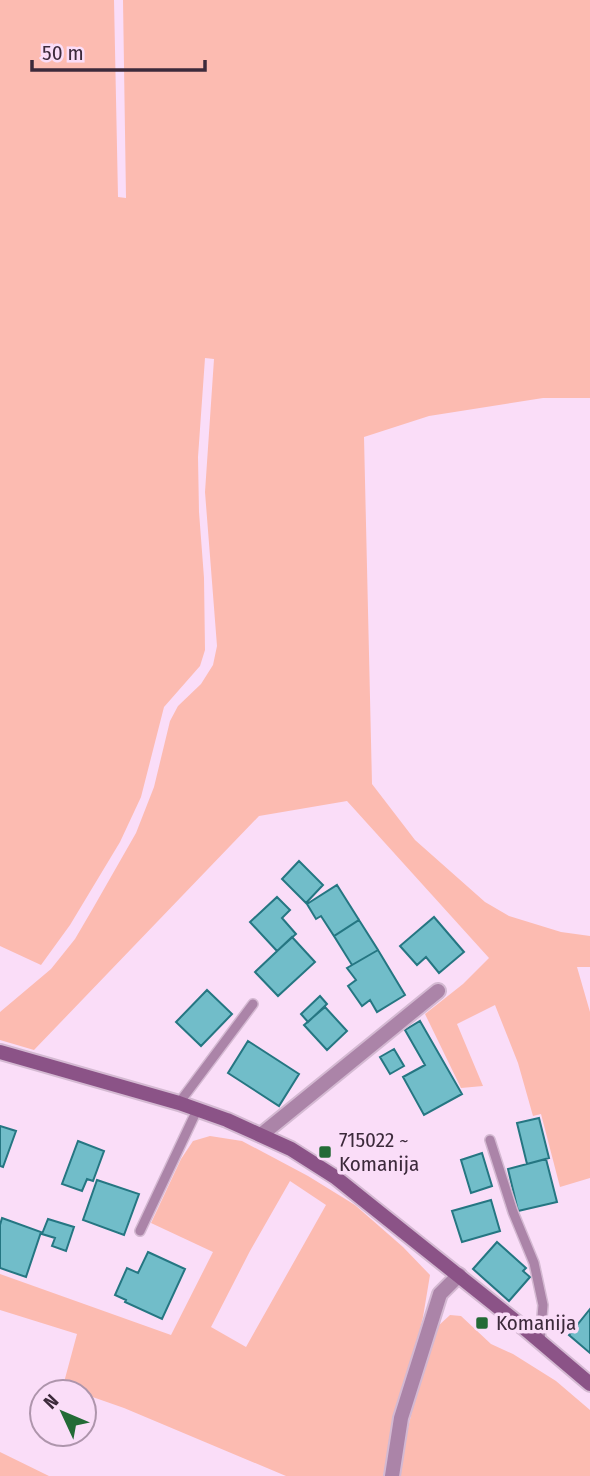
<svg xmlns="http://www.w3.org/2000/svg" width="590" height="1476" viewBox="0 0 590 1476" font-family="'Fira Sans Condensed',sans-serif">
<rect width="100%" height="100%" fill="#faddf8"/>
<path fill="#fcbbb1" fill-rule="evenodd" d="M0 0H114L118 197 126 198 123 0H590V398H543L429 416 364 437 372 784 415 840 485 902 509 916 561 932 590 936V967H577L590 1012V1178L560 1187 541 1114 533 1116 518 1063 495 1005 457 1024 483 1086 461 1088 425 1014 463 984 489 958 347 801 259 816 34 1050 0 1040V1012L51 969 75 939 92 910 136 833 154 787 170 721 178 706 201 684 213 665 217 646 205 492 214 359 205 358 198 457 199 512 204 578 205 650 200 666 164 707 141 797 120 842 70 925 41 965 0 946Z
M210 1136 242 1141 308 1176 355 1205 403 1247 430 1275 423 1317 383 1476H286L124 1408 84 1394V1392L63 1386 77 1334 0 1310V1274L171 1335 213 1252 151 1223 181 1159 193 1141ZM290 1181 326 1205 246 1347 211 1327 250 1251Z
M450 1315 461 1316 491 1344 513 1354 556 1381 590 1410V1476H397L412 1411 437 1327Z
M0 1452 49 1476H0Z"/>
<path fill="#71bdc9" stroke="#257682" stroke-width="2" d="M299 861 323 885 306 903 282 879Z
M337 885 359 920 334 936 321 916 316 919 307 904Z
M277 897 290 910 282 918 296 934 277 951 250 922Z
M434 917 464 952 439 973 426 957 417 965 400 946Z
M359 920 378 950 352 965 334 936Z
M292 937 315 962 278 996 255 972Z
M378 950 405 995 377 1012 370 1000 362 1006 348 986 356 980 347 968Z
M207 990 232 1014 201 1046 176 1022Z
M320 996 327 1004 308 1022 301 1014Z
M325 1007 347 1031 327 1050 304 1025Z
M420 1021 462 1094 424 1115 403 1077 425 1065 405 1030Z
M248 1041 299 1074 279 1106 228 1073Z
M394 1049 404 1066 390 1074 380 1057Z
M539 1118 549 1158 527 1164 517 1123Z
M0 1126 16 1131 3 1167 0 1166Z
M78 1141 104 1151 93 1181 87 1179 82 1191 62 1184Z
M482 1153 492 1186 471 1193 461 1160Z
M546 1159 557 1202 518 1211 508 1169Z
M97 1180 139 1194 124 1235 83 1220Z
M491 1200 500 1231 462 1242 452 1211Z
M2 1218 41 1232 26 1277 0 1268V1225Z
M48 1219 74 1227 66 1251 52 1246 55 1238 42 1234Z
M497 1242 526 1268 523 1271 530 1277 509 1301 473 1269Z
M148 1252 185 1269 162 1319 125 1302 126 1300 115 1295 127 1268 138 1273Z
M590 1309V1353L569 1335Z"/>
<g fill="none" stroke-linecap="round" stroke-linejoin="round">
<g stroke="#d4b9d2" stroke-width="12">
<path id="lane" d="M179 1103 253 1004
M490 1140 513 1212 534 1263 543 1305 540 1341
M140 1231 197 1110"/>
</g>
<g stroke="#d4b9d2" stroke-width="18">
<path id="street" d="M261 1135 438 991
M392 1476 401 1418 440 1294 459 1275"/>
</g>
<g stroke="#d4b9d2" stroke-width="18">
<path id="secondary" d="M0 1052 179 1103 227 1120 291 1149 335 1177 524 1328 590 1384"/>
</g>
<use href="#lane" stroke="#ab84a8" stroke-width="9"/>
<use href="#street" stroke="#ab84a8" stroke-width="14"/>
<use href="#secondary" stroke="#8b5387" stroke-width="14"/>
</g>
<g fill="#236a36" stroke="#faddf8" stroke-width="2.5">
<rect x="318" y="1145" width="14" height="14" rx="3.5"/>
<rect x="475" y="1316" width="14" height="14" rx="3.5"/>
</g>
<g text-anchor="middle" stroke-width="7" stroke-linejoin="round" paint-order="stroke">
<g font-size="21" fill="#3c2a3b" stroke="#faddf8" text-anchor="start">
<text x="339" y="1147">715022 ~<tspan x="339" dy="24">Komanija</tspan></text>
<text x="496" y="1330">Komanija</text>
</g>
</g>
<g transform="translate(63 1413) rotate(314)"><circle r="33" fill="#faddf8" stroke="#ae95ac" stroke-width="2"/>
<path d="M0-5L12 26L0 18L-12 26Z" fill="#236a36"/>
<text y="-10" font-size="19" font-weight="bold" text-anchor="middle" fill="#3c2a3b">N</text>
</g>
<path d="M32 60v10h173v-10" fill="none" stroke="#3c2a3b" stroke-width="3.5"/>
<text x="42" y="60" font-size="21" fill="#3c2a3b" stroke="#faddf8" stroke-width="5" paint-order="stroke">50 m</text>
</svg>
